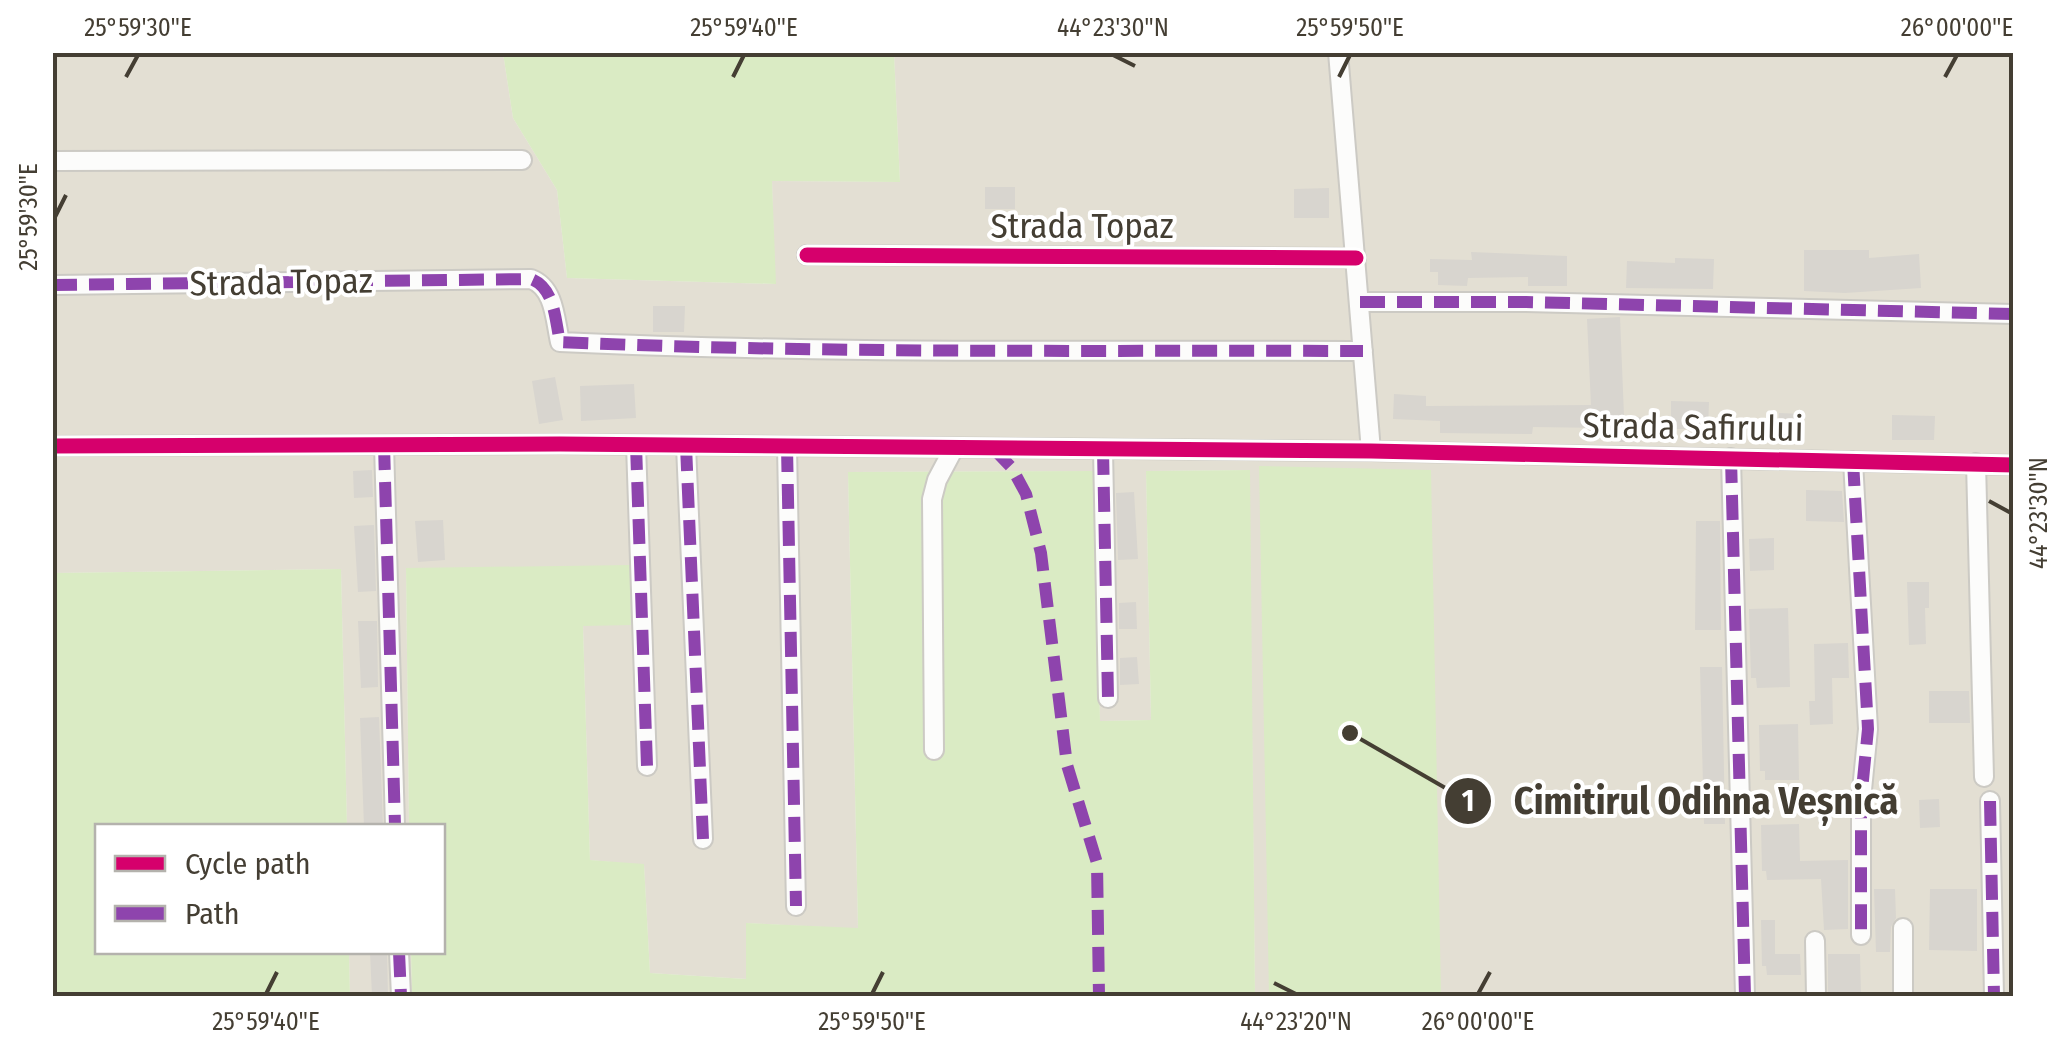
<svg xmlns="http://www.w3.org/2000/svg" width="2066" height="1049" viewBox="0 0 2066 1049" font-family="'Fira Sans Condensed',sans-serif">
<rect width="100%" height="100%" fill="#eeede6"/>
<path fill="#e3dfd3" d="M52 53H503L513 118 557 190 567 278 775 284 772 181 900 182 894 53H2013V996H1255L1249 470 1146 471 1151 720 1100 721 1094 471 848 472 858 929 747 923V979L650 973 644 865 590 860 583 626 406 568 409 826H347L341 569 53 573Z
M349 952H411L412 996H350Z"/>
<path fill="#daebc4" d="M503 53H894L900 182 772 181 776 284 567 278 557 190 513 118Z
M1259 466 1431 470 1441 996H1269Z
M1250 470 1255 996H412L411 952H442V826H409L406 568 630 565 631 625 583 626 590 860 644 864 650 973 746 979V923L858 928 848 472 1095 471 1100 721 1151 720 1146 471Z
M341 569 347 826H98V952H349L350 996H53V573Z"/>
<path fill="#d8d5cf" d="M985 187H1015V209H985Z
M1329 188V218H1294V189Z
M1804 250H1869V258L1919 254 1921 288 1845 293 1804 291Z
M1471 252 1567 256V286H1528V277L1468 278 1467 286 1438 285V272H1430V259L1472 260Z
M1675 258 1714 259 1713 289 1626 288 1627 261 1675 263Z
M653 306H685L684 332H653Z
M1620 317 1624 416 1641 417 1640 426H1644L1643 439 1640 442H1618L1604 434V428L1533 427 1532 434 1440 433V421L1393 419 1394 394 1426 396V406L1591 405 1587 319Z
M555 377 563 420 539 424 532 381Z
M634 384 636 418 581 421 580 386Z
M1671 401 1709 402 1708 429H1671Z
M1779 413 1802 414 1801 443H1778Z
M1892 415 1935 416 1934 440H1892Z
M372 470 373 497 354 498 353 471Z
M1806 490 1842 491 1844 522 1806 521Z
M1134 492 1138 559 1118 560 1116 493Z
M443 520 445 560 418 562 415 521Z
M1696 521H1720L1721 630H1695Z
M374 525 376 591 358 592 354 526Z
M1774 538V570L1750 571 1749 539Z
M1907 582H1929V608H1925L1926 644 1909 645Z
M1136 602 1137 629H1119V603Z
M1788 608 1790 687 1757 688 1756 678H1751L1749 609Z
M358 621H377L378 687 361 688Z
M1848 643 1849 678H1832L1833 724 1810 725 1809 701H1815L1814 644Z
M1137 657 1139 684 1120 685V658Z
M1700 667H1722L1725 824H1704Z
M1929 691H1969L1970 723H1929Z
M379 717 383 826H364L360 718Z
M1798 724 1799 780H1765V771H1760L1759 725Z
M1939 799 1940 827 1920 828 1919 800Z
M1799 824 1800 861 1848 860V929L1824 930 1821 879 1767 880 1766 871H1762L1761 825Z
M1874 889H1895L1896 918 1891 927 1890 952H1876Z
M1930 889H1977V951L1929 950Z
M1761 920H1775V954H1800L1801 975H1767L1766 966H1762Z
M370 952H387L388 996H372Z
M1828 954H1860L1861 996H1828Z"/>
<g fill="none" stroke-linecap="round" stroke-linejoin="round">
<g stroke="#cccac4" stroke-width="22">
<path id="minor" d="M1338 52 1371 451
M52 161 522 160
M807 255 1356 258
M52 285 531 279C555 288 555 320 560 342 827 354 1095 350 1363 351
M1360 302H1526L2014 314
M384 445 395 826
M636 445 647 766
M52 446 560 444 1371 451 2014 465
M686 446 703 839
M787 447 796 906
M1103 450 1108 698
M1731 458 1745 996
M1853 461 1868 729 1861 800V935
M1976 463 1984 777
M934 750 932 499 937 480 954 448
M1990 801 1994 996
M1903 928V996
M1815 941 1816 996
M399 952 401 996"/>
</g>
<use href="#minor" stroke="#fcfcfb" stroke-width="18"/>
<path stroke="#8e44ad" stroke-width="12" stroke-dasharray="25 12" stroke-linecap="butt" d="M52 285 531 279C555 288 555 320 560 342 827 354 1095 350 1363 351
M1360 302H1526L2014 314
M384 445 395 826
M636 445 647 766
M686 446 703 839
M787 447 796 906
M993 448 1012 468 1026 494 1041 553 1067 765 1097 863 1099 996
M1103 450 1108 698
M1731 458 1745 996
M1853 461 1868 729 1861 800V935
M1990 801 1994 996
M399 952 401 996"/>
<g stroke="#fff" stroke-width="21">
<path id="cycleway" d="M807 255 1356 258
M52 446 560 444 1371 451 2014 465"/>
</g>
<use href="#cycleway" stroke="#d6006c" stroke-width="15"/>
</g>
<path fill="none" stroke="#443e33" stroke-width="4" d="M1113 55 1135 66M126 77 138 55M733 77 744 55M1339 77 1350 55M1945 77 1957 55M55 217 66 195M1989 501 2011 513M1274 983 1296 994M266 994 277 972M872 994 883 972M1478 994 1490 972"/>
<g text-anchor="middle" stroke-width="8" stroke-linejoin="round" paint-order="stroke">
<g font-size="35" fill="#443e33" stroke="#fff">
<text x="1082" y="238">Strada Topaz</text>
<text transform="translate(281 282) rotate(-1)" y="12">Strada Topaz</text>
<text transform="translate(1693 427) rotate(1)" y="12">Strada Safirului</text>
</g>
</g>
<path fill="none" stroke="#443e33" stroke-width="4" d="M1350 733L1468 801"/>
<g fill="#443e33" stroke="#fff" stroke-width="4">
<circle cx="1350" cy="733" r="10"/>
<circle cx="1468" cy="801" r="25"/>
</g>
<g font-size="30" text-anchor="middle" font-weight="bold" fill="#fff">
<text x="1468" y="811">1</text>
</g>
<g font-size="38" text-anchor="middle" font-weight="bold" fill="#443e33" stroke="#fff" stroke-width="8" stroke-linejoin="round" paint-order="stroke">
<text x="1706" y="814">Cimitirul Odihna Veșnică</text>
</g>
<rect width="2066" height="1049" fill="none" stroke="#ffffff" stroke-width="110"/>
<rect x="95" y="824" width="350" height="130" fill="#ffffff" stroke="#b4b2ad" stroke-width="2.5"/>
<rect x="115" y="856" width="50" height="15" fill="#d6006c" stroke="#b4b2ad" stroke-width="2.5"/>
<text x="185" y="874" font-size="30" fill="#443e33">Cycle path</text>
<rect x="115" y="906" width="50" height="15" fill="#8e44ad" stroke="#b4b2ad" stroke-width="2.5"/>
<text x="185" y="924" font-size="30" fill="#443e33">Path</text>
<rect x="55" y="55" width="1956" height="939" fill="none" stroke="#443e33" stroke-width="4"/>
<g font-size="25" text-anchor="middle" fill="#443e33">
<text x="138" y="36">25°59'30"E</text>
<text x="744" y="36">25°59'40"E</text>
<text x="1113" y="36">44°23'30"N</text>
<text x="1350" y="36">25°59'50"E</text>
<text x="1957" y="36">26°00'00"E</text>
<text transform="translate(28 217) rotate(-90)" y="9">25°59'30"E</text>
<text transform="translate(2038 513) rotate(-90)" y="9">44°23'30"N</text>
<text x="266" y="1030">25°59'40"E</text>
<text x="872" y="1030">25°59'50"E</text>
<text x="1296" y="1030">44°23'20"N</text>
<text x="1478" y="1030">26°00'00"E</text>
</g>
</svg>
